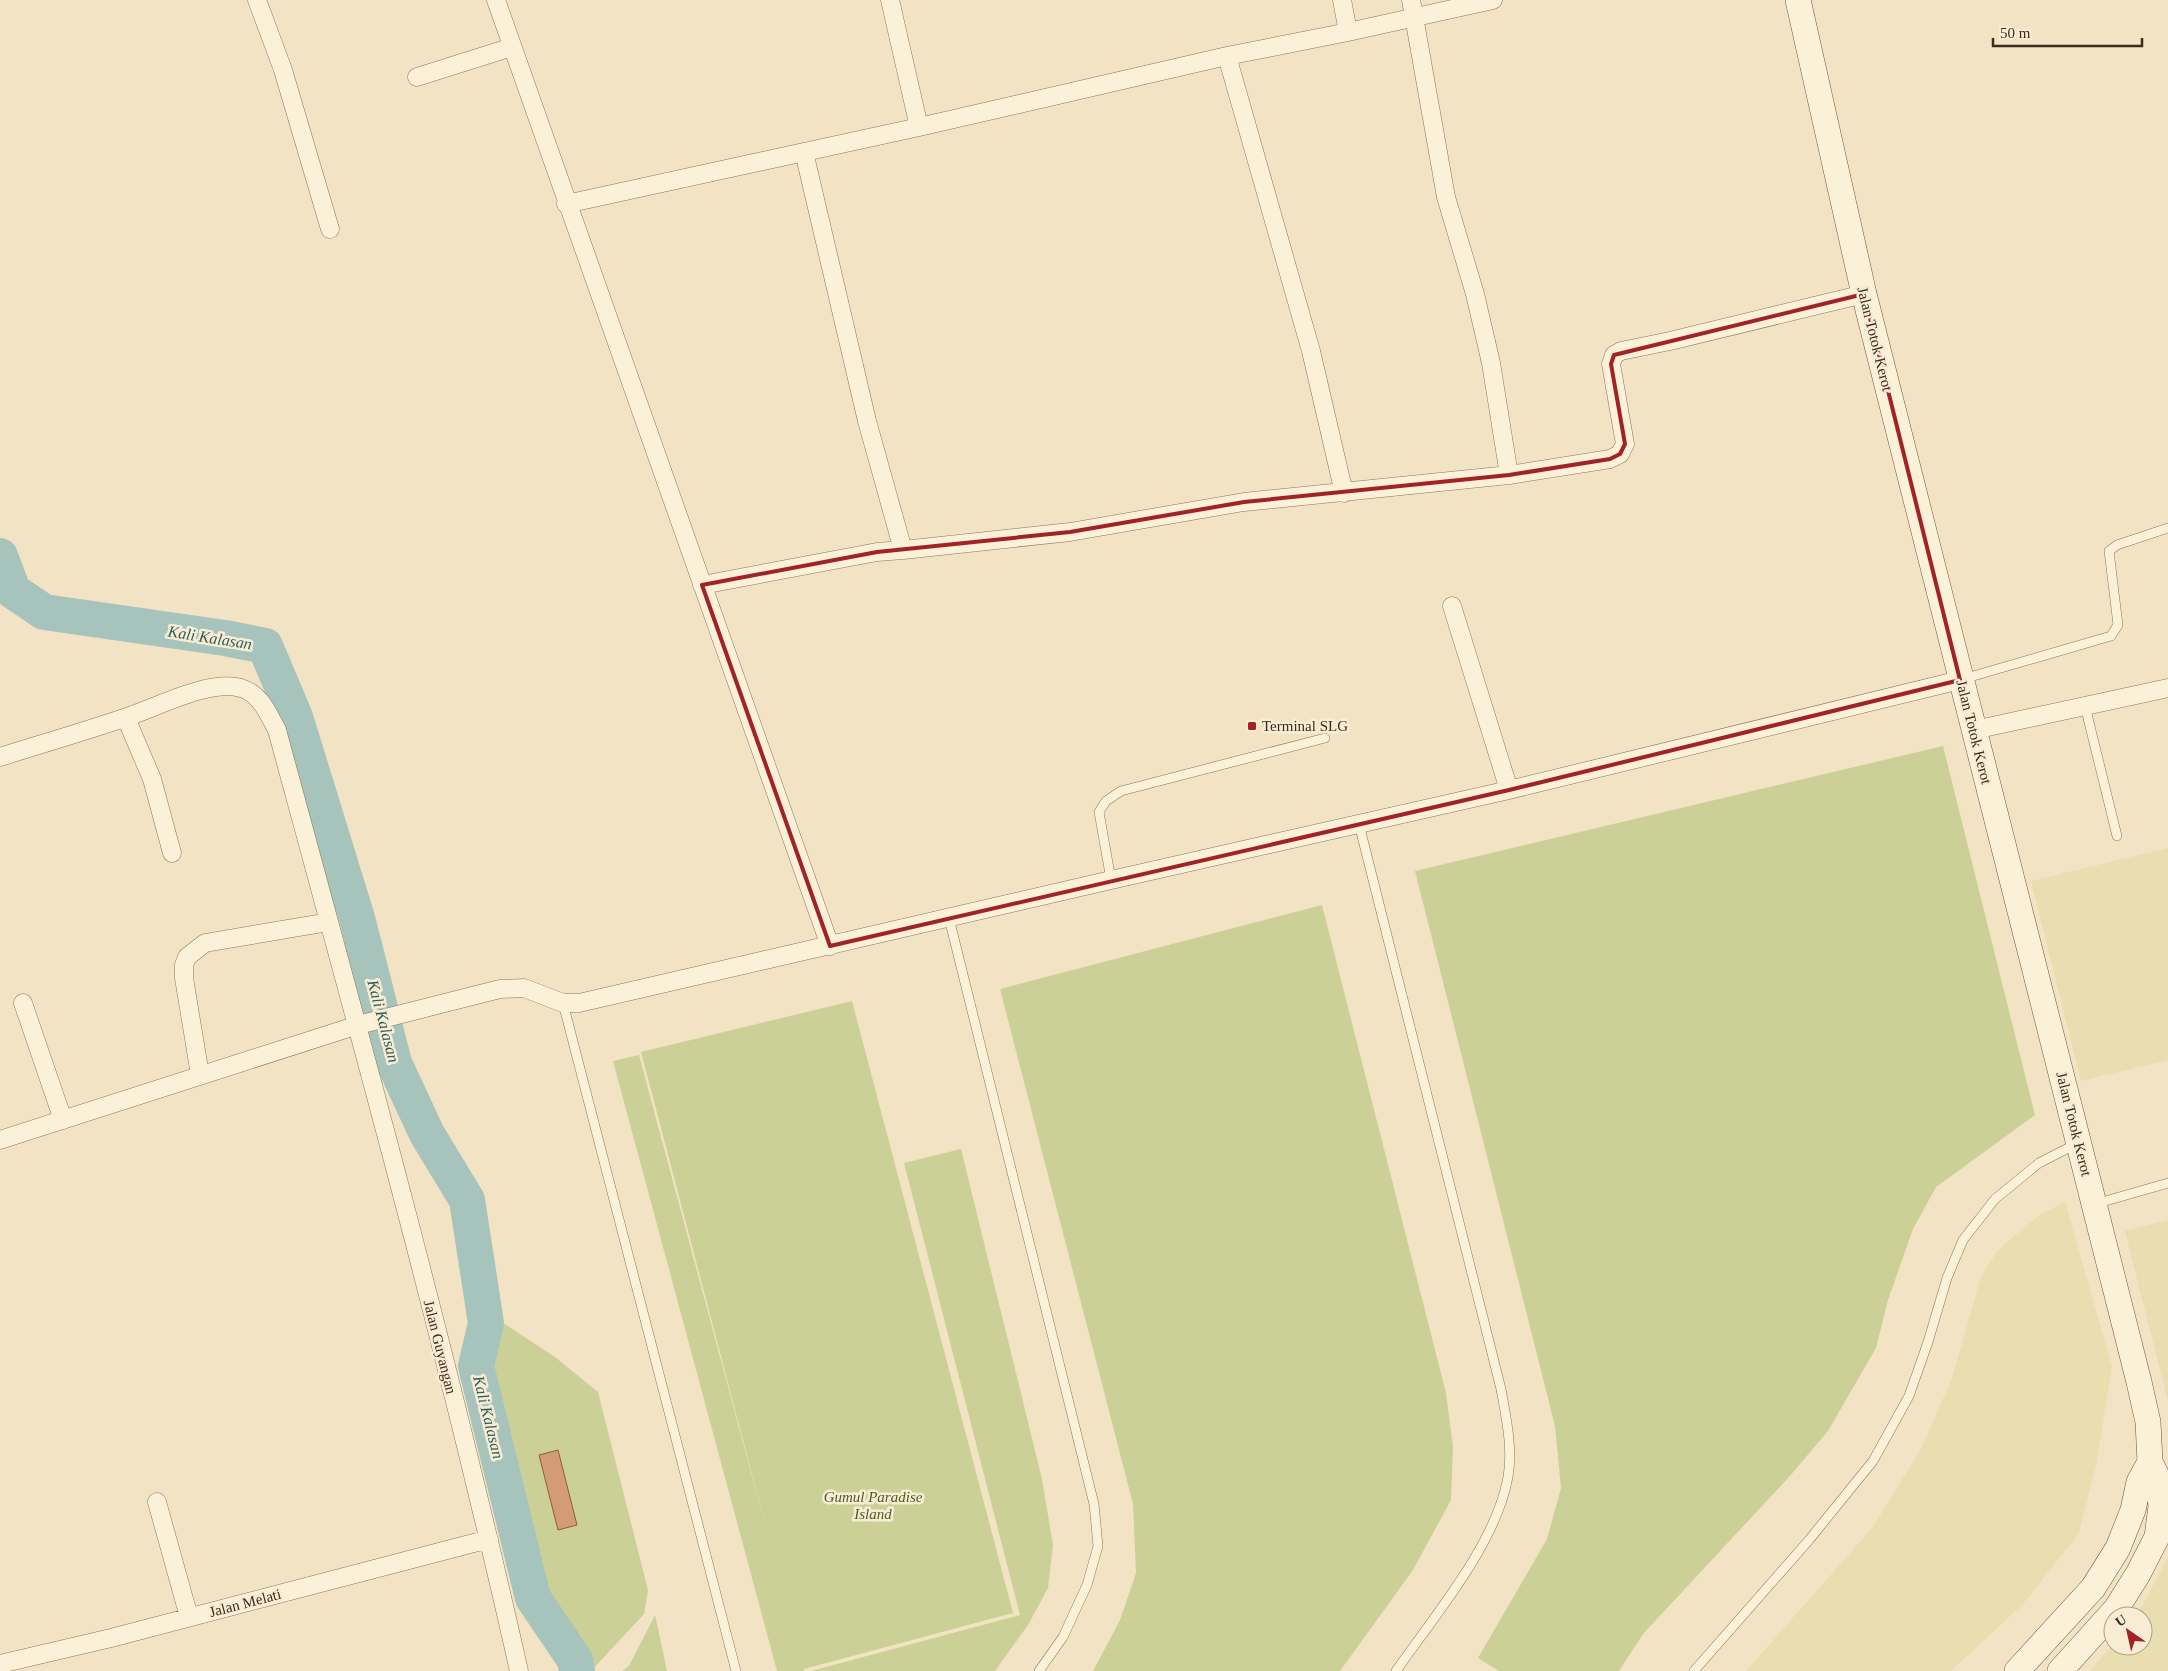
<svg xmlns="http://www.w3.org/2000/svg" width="2168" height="1671" viewBox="0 0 2168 1671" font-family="'Times New Roman',serif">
<rect width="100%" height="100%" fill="#f2e3c4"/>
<path fill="#e8deb0" d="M2168 848V1060L2081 1081 2031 881Z
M2065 1202 2112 1367 2096 1465 2079 1533 2023 1604 1951 1671H1746L1873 1527 1922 1447 1952 1378 1981 1277 1998 1250 2038 1216Z
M2168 1220V1402L2125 1231Z
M2168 1557V1671H2090L2113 1644V1646H2143V1616H2137Z"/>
<path fill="#cbd196" d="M1943 746 2035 1115 1936 1187 1913 1229 1888 1300 1876 1348 1828 1431 1789 1477 1643 1634 1619 1671H1499L1478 1658 1547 1539 1561 1488 1555 1426 1415 871Z
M1322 905 1446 1393 1453 1447 1451 1500 1413 1570 1340 1671H1093L1120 1620 1136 1573 1133 1504 1000 989Z
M852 1001 1013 1613 804 1669V1671H777L613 1061 639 1055 769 1539 641 1052Z
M961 1149 1042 1479 1053 1545 1048 1588 1028 1625 995 1671H811L1020 1615 904 1163Z
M503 1323 555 1357 598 1392 648 1590 644 1614 591 1671H588L572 1636 539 1592 487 1364 493 1331Z
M655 1615 667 1671H622L629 1666Z"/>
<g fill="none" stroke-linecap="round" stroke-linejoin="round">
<path stroke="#a6c4bb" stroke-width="36" d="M0 556 13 591 44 612 225 638 265 646 295 717 357 918 394 1063 427 1134 467 1200 486 1323 476 1366 533 1598 575 1660 577 1671"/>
</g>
<path fill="#d39c76" stroke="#8f5c3c" d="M558 1450 577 1525 558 1530 539 1455Z"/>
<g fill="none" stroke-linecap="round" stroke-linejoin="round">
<g stroke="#8e7458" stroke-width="10">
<path id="lane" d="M1963 679 2111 636 2118 625 2109 551 2117 545 2168 528
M2085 706 2117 836
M1359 824 1501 1389C1506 1417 1513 1448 1508 1477 1496 1544 1435 1615 1396 1671
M1111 880 1099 812 1106 801 1121 791 1325 738
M949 918 1094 1504 1098 1546 1087 1585 1063 1637 1039 1671
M563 1003 736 1671
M2095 1204 2168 1183
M1694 1671 1809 1540 1873 1461 1909 1396 1928 1342 1947 1278 1963 1240 1995 1199 2039 1163 2076 1144"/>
</g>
<g stroke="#8e7458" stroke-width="19">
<path id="street" d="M257 0 283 70 330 229
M496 0 830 946
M890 0 919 127
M1342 0 1348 32
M1411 0 1446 197 1475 294 1491 363 1509 475
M1227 56 1311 351 1344 493
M417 77 512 47
M566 204 919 127 1227 56 1348 32 1493 0
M903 550 1070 532 1244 502 1509 475 1610 459 1620 454 1625 444 1611 364 1614 355 1621 351 1670 341 1864 294
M702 585 877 552 903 550 867 421 804 152
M1452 606 1509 790
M126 718 152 779 172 853
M1974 730 2168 688
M0 757C41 744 83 732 124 718 156 708 208 679 241 688 261 694 268 714 277 730 362 1043 448 1355 519 1671
M23 1003 63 1120
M200 1075 184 978V965L187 957 205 943 329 922
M0 1140 358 1025 500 989 524 988 563 1003H579L1111 880 1509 790 1960 680
M157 1502 189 1617
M0 1664 111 1638 489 1539"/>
</g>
<g stroke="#70553b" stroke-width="26">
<path id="secondary" d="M1798 0 1864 294 2139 1382 2148 1422 2150 1462 2158 1478 2161 1506 2157 1537 2138 1574 2116 1609 2060 1671
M2017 1671 2093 1588 2118 1548 2133 1510 2139 1482 2150 1462"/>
</g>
<use href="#lane" stroke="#fbf0d8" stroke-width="9"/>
<use href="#street" stroke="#fbf0d8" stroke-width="18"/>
<use href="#secondary" stroke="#fbf0d8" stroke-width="25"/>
</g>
<path fill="none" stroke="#a22325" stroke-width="4" stroke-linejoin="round" d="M1864 294 1960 680 1509 790 830 946 702 585 877 552 1070 532 1244 502 1509 475 1610 459 1620 454 1625 444 1611 364 1614 355Z"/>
<rect fill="#a22325" stroke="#f8edd4" stroke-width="2" x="1247" y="721" width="10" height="10" rx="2.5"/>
<g text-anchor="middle" stroke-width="5" stroke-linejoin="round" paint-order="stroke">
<g font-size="15" fill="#3d2c1e" stroke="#f8edd4">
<text transform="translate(1875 339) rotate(76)" y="5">Jalan Totok Kerot</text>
<text transform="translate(1974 732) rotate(76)" y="5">Jalan Totok Kerot</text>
<text transform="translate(2074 1124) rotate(76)" y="5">Jalan Totok Kerot</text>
<text transform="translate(440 1347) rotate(76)" y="5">Jalan Guyangan</text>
<text transform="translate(245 1603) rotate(-15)" y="5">Jalan Melati</text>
</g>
<g font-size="15" fill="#3d2c1e" stroke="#f8edd4" text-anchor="start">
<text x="1262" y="731">Terminal SLG</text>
</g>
<g font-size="15" font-style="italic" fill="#4d5b22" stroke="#f8edd4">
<text x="873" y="1502">Gumul Paradise<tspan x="873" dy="17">Island</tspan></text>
</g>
<g font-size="16" font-style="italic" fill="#2c5d5a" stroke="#f8edd4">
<text transform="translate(210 637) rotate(9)" y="6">Kali Kalasan</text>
<text transform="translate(384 1021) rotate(75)" y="6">Kali Kalasan</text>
<text transform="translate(489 1417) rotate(76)" y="6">Kali Kalasan</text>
</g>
</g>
<g transform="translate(2128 1631) rotate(326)"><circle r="24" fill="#f8edd4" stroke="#ada08b"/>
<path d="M0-4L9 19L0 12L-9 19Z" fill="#a22325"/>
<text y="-8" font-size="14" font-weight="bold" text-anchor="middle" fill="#3d2c1e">U</text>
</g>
<path d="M1993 38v8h149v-8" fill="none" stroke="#3d2c1e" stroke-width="2.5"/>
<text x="2000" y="38" font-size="15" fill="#3d2c1e" stroke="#f8edd4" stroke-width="4" paint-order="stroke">50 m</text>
</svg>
